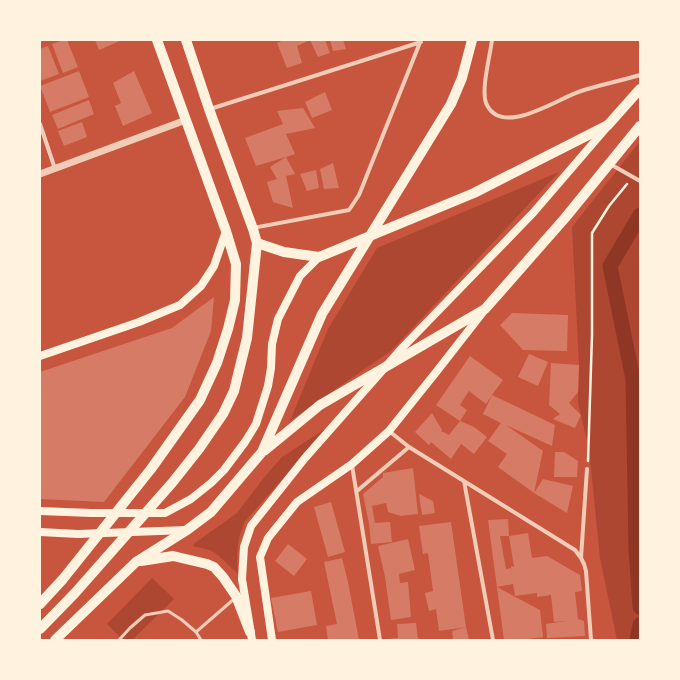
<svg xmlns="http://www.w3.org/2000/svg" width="680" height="680" viewBox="0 0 680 680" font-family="'PT Sans',sans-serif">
<rect width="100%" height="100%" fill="#c8553d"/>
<path fill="#ae4732" d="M640 141V640H617L600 558 589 449 578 403 579 365 572 227Z
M559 172 392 350 290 421 328 329 377 248Z
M331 425 245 521C237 540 236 553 238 574L219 556 210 550 193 546 195 543 237 513 266 475 282 457Z
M152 578 174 599 132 640H123L107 624Z"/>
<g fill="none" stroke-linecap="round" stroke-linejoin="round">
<path stroke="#8f3625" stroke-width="15" d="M640 215 610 266 633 379 636 548 640 607
M637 640 640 625"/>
</g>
<path fill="#d67c66" d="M64 40H67L78 67 63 73 52 44Z
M95 40H122L99 50Z
M284 40H325L330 53 318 57 310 40 297 46 302 63 287 68 277 43Z
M330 40H343L346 49 333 51Z
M48 46 59 74 40 81V49Z
M79 71 89 97 50 112 40 86Z
M134 71 152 113 123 126 115 106 121 103 113 83Z
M325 92 332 110 312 118 305 102Z
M89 100 94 114 58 129 52 115Z
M303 108 315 128 286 134 295 154 286 157 295 174 286 176 293 208 273 202 267 182 277 179 270 167 286 157 256 166 245 138 283 124 277 111Z
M82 122 87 137 64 146 58 131Z
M333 163 339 188 324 189 320 169Z
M316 170 319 188 307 191 300 174Z
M214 297 211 331 185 397 104 502 40 499V372L172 328Z
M512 313 568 315 567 351 523 350 500 325Z
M529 354 548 362 538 386 518 377Z
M470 356 503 380 492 395 555 425 552 446 506 425 543 451 534 493 498 467 507 454 488 441 501 423 483 414 492 395 486 404 469 391 460 405 467 410 460 421 436 405Z
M551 363 579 365 578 392 569 403 581 415 575 428 553 419 560 414 549 405Z
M432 413 442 430 441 431 449 435 460 421 474 427 487 437 474 454 461 444 451 459 431 442 429 445 415 432Z
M555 452H564L578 461 577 477H554Z
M413 468 418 514 401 516 388 512 386 503 372 506 375 523 390 522 392 542 371 544 369 524 363 494 383 477V473Z
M543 479 573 486 567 513 534 493Z
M419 494 433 501 435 513 422 515Z
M331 502 345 552 328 557 314 507Z
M508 519 509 536H500L506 569 511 568 512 575 511 566 514 567 509 536 528 533 532 558 547 556 580 575 582 591 575 592 578 619 584 621 585 636 547 638 546 624 566 621 554 622 551 595 537 597V593L515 596 513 584 497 587 540 610 543 637 520 640H504L488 520Z
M451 522 466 627 439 631 436 609 429 611 425 593 433 591 428 553 423 554 419 526Z
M408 539 415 570 399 574 400 583 408 582 411 617 391 620 385 577 378 546Z
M288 544 307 559 294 576 275 561Z
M342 558 348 582 359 640H328L326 626 337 624 324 562Z
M311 591 317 625 278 632 271 598Z
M416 623 418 640H387V639L398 638 397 624Z
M466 627 469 640H453L452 631Z"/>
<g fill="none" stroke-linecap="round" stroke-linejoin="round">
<path stroke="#fff3e0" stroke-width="2.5" d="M588 461 592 335V233L609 206 627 184"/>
<path stroke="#f1ccb7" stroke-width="3" d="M119 640 130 628 145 615 168 611 182 620 196 632
M201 640 196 632 234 599"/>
<path stroke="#f1ccb7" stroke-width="4" d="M492 40C490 56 481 89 486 103 501 139 558 98 581 91 600 85 620 81 640 75
M210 109 421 42
M40 124 55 169
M610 164 640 181
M253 228 349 210 359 195 421 40
M389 431 409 447 575 550 581 558
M352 465 380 640
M587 469 581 558 584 564 586 571 591 640
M464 481 493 640
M357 491 409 447"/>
<path stroke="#f1ccb7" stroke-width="7" d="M40 174 186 120"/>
<path stroke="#fff3e0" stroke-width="8" d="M40 356 139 322 180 305 201 286 214 266 226 231
M40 511 91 513H165L191 499 211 483 224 470 245 442 256 424 268 386 271 368 272 344 278 319 300 276 319 257
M40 532 78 534 187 530
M252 640 242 579 244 547 251 526 305 458 403 347 533 213 607 127
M272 640 260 557 268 538 297 502 352 464 389 431 437 371 483 312"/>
<path stroke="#fff3e0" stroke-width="10" d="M257 243 284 252 319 257 474 193 608 125 640 89
M264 451 320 405 485 309 565 218 640 126
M141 561 173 556 207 564 214 567 223 577 236 596 250 632
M40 604 63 579 151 469 200 400 217 363 228 329 235 300 236 264 226 231 157 40
M40 629 75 593 172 483 199 449 223 414 234 391 247 338 257 243 253 229 209 109 186 40
M55 640 136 562 187 530 211 512 262 452 322 314 451 104 462 78 472 40"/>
</g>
<rect width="680" height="680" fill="none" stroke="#fff3e0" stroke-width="82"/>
</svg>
